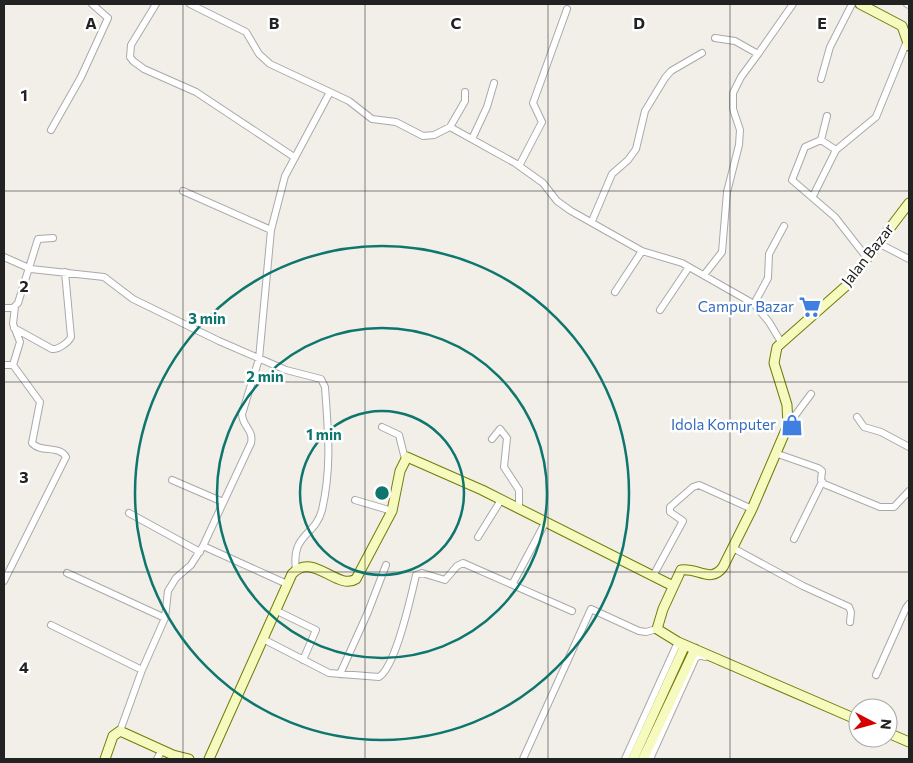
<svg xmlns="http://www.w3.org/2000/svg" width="913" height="763" viewBox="0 0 913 763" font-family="Commissioner,sans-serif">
<rect width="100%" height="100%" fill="#f2efe9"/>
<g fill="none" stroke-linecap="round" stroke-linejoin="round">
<g stroke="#a9a9a9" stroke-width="8">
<path id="street" d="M156 4 131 45 130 57 133 61 144 69 196 92 294 157
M190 4 246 32 259 54 270 64 330 92
M907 4 909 5
M715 38 735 41 758 54 793 4
M821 79 830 47 852 4
M827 116 821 140 805 147 792 180 835 217 867 258
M450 127 465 101V92
M51 130 81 77 108 18 92 4
M472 139 487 107 494 83
M821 140 836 150
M519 166 542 122 533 103 567 9
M183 191 271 230
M813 196 836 150 876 117 907 41
M592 221 612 174 628 160 636 149 645 111 665 78 671 71 702 53
M878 243 909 259
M4 257 31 269 104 277 133 299 219 341 286 370 321 379 325 387C328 431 332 466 322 510 315 537 291 533 296 570
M704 275 722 252 727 192 739 145 740 130 733 109V93L741 77 758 54
M615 292 642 251
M754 304 768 278 769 254 784 226
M4 308H13L18 303 38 239 53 238
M660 310 689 267
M14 328 52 349C58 350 69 342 71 337L65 272
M4 365H13L20 342 13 324 15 306
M857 417 864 427 881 432 909 447
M788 425 811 394
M382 427 399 435 405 459
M492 439 500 429 507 438 504 467 519 490V508
M775 453 818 468 822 471 821 480 824 484 880 507H894L909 491
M172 480 223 502
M355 500 392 511
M129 513 200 552
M478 537 501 500
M794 539 822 482
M203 546 287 584
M733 548 803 586 849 607 851 612 850 622
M67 573 165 618
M653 576 683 521 670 512V507L693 487 699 485 752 509
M4 581 66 457C60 445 40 453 32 443L40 402 13 365
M513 583 545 523
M275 610 316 630 303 660
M51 625 142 670
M263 639 329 673 379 677C396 666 411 596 416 575L422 573 445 580 457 566 463 563 572 611
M340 674 368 612 386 565
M876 675 906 608 909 604
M120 731 142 670 165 618 168 591 176 578 191 565 203 546 251 443C254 430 242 426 242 414L259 359 271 230 285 176 330 92 349 101 372 119 396 122 423 136 434 135 450 127 515 163 543 183 557 201 571 211 642 251 682 263 754 304 769 322 781 342
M157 759 162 750
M523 759 591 609 639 631 646 632 657 629
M625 759 678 642
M650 759 695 659 699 655 705 657"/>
</g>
<g stroke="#707d05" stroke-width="11">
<path id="secondary" d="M860 4 902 26 909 46
M858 720 678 642 657 629 663 609 681 570C697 567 711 584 723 567L752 509 788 425 787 405 774 363 777 347 846 286 909 203
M888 733 909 742
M105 759 113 736 120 731 173 755 189 759
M209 759 292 574C313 551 337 591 356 579L392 511 400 471 407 457 482 490 673 586
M633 759 685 645
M643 759 695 649"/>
</g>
<use href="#street" stroke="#fff" stroke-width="6"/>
<use href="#secondary" stroke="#f7fabf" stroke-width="9"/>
</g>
<path fill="none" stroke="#222" stroke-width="1" stroke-opacity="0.55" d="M183 4V759M365 4V759M548 4V759M730 4V759M4 191H909M4 382H909M4 572H909"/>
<g fill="none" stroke="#0f766e" stroke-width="2.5">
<circle cx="382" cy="493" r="82"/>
<circle cx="382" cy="493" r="165"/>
<circle cx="382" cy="493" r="247"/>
</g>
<defs>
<g id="supermarket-bare" transform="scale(1.725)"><path d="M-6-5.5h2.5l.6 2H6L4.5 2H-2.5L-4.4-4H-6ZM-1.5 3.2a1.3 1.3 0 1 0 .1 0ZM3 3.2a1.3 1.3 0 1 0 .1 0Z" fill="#3f7fe0" stroke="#fff" stroke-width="2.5" paint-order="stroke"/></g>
<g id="shop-bare" transform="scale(1.725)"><path d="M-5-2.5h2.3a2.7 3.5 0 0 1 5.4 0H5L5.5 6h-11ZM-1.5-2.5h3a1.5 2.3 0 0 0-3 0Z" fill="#3f7fe0" stroke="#fff" stroke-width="2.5" paint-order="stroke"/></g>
</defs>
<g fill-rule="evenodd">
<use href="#supermarket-bare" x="810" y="307"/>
<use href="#shop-bare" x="792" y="425"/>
</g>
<g text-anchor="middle" stroke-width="5" stroke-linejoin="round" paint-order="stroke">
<g font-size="15" fill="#222" stroke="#fff">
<text transform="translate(868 255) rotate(-52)" y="5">Jalan Bazar</text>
</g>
<g font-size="15" fill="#366cbe" stroke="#fff" text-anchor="end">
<text x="794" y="312">Campur Bazar</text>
<text x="776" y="430">Idola Komputer</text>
</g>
</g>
<g font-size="16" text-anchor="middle" font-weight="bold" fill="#222" stroke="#fff" stroke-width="5" stroke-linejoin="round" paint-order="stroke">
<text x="91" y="29">A</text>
<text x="274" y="29">B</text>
<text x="456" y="29">C</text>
<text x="639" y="29">D</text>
<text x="822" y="29">E</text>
<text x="24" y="101">1</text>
<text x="24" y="292">2</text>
<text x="24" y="483">3</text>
<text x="24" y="673">4</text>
</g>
<circle cx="382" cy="493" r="8" fill="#0f766e" stroke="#fff" stroke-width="2.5"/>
<g font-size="15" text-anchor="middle" font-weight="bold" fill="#0f766e" stroke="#fff" stroke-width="5" stroke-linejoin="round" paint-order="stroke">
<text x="207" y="324">3 min</text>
<text x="265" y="382">2 min</text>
<text x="324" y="440">1 min</text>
</g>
<rect width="913" height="763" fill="none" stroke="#222222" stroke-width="10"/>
<g transform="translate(873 723) rotate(96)"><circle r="24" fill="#ffffff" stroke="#a7a7a7"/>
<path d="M0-4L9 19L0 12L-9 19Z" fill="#d40000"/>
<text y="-8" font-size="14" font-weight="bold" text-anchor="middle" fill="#222222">N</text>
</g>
</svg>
